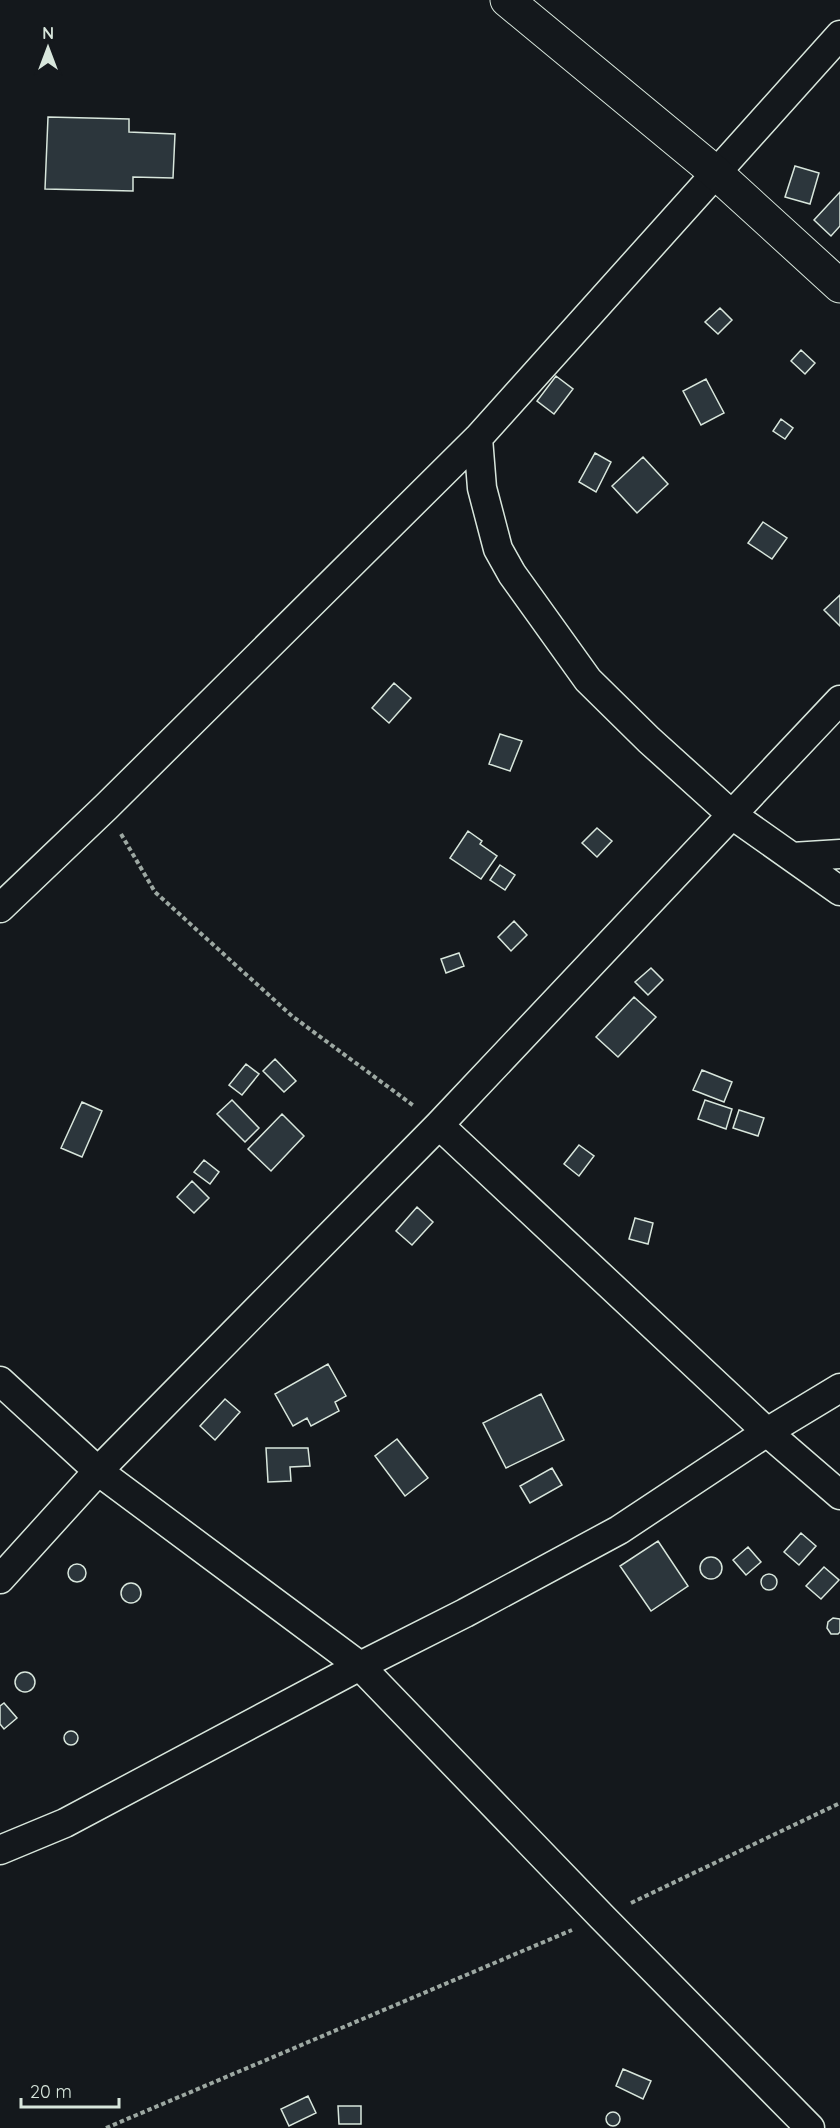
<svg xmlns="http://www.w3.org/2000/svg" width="840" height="2128" viewBox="0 0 840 2128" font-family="Quicksand,sans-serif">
<rect width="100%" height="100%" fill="#14181c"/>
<path fill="#2c363c" stroke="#d8e6dc" stroke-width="1.5" d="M48 117 129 119V132L175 134 173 178 133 177V191L45 189Z
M795 166 819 173 810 204 785 197Z
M840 192V226L831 236 814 220Z
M720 308 732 320 718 334 705 322Z
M801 350 815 363 805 374 791 361Z
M556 376 573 389 554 414 537 401Z
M706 379 724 413 701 425 683 391Z
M781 419 793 428 785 439 773 431Z
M595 453 611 462 596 492 579 482Z
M643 457 668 484 637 513 612 486Z
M763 522 787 538 772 559 748 543Z
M840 595V626L824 610Z
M394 683 411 698 389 723 372 708Z
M500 734 522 741 510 771 489 764Z
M597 828 612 841 597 857 582 843Z
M468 831 482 841 480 844 497 856 481 879 450 858Z
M500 865 515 875 505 890 490 880Z
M514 921 527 935 511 951 498 937Z
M459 953 464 966 446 973 441 959Z
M651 968 663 980 648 995 635 982Z
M634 997 656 1017 618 1057 596 1037Z
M275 1059 296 1081 284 1092 263 1071Z
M246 1064 259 1074 242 1095 229 1085Z
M702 1070 732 1082 724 1102 693 1090Z
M232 1100 259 1128 245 1142 217 1114Z
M705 1100 732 1109 726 1129 698 1119Z
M82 1102 102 1111 82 1157 61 1148Z
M739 1110 764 1118 758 1136 733 1128Z
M282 1114 304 1136 271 1171 248 1149Z
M579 1145 594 1156 579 1176 564 1164Z
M204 1160 219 1172 210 1184 194 1172Z
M192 1181 209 1198 194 1213 177 1197Z
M417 1207 433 1222 412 1245 396 1231Z
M635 1218 653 1223 648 1244 629 1239Z
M328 1364 346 1396 335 1402 339 1411 311 1426 307 1418 293 1426 275 1394Z
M541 1394 564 1440 506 1468 483 1423Z
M225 1399 240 1412 215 1440 200 1426Z
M397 1439 428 1478 405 1496 375 1456Z
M266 1448H308L310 1466 290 1467 291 1481 268 1482Z
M552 1468 562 1485 530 1503 520 1486Z
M801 1533 816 1546 799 1565 784 1552Z
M658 1541 688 1586 651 1611 620 1566Z
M748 1547 761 1562 746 1575 733 1560Z
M700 1568a11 11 0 1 1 22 0a11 11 0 1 1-22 0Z
M68 1573a9 9 0 1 1 18 0a9 9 0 1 1-18 0Z
M824 1567 839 1580 821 1599 806 1586Z
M761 1582a8 8 0 1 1 16 0a8 8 0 1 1-16 0Z
M121 1593a10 10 0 1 1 20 0a10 10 0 1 1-20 0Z
M833 1618 840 1619V1632L838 1634H831L827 1628 828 1622Z
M15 1682a10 10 0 1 1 20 0a10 10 0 1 1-20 0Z
M4 1703 17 1718 4 1729 0 1724V1706Z
M64 1738a7 7 0 1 1 14 0a7 7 0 1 1-14 0Z
M623 2069 651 2081 643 2099 616 2086Z
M308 2096 316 2113 289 2126 281 2109Z
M338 2106H361V2124H339Z
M606 2119a7 7 0 1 1 14 0a7 7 0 1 1-14 0Z"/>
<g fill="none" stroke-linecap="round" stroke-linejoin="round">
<g stroke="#d8e6dc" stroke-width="31">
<path id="street" d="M478 438 482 488 498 549 512 574 588 680 649 740 731 814 840 891
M792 857 840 854
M0 908 106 807 478 438 840 35
M439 1125 767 1432 840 1495
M0 1381 98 1471 360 1666 602 1917 810 2128
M0 1579 98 1471 439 1125 840 700
M0 1850 65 1823 360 1666 465 1613 619 1530 767 1432 840 1388"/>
</g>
<g stroke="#d8e6dc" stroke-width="35">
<path id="secondary" d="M507 0 715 172 840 286"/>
</g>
<path stroke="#9da8a2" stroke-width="4" stroke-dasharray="4.5 3" stroke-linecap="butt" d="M121 834 155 892 292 1016 414 1106
M631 1903 840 1803
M106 2128 572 1930"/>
<use href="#street" stroke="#14181c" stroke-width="28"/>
<use href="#secondary" stroke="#14181c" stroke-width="33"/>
</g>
<g transform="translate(48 48)" stroke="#14181c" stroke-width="4.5" paint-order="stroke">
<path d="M0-4.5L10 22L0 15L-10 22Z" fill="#d8e6dc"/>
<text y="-9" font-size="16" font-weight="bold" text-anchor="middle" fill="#d8e6dc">N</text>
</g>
<path d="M21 2098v9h98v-9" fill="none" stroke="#d8e6dc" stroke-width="3"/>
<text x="30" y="2098" font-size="18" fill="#d8e6dc" stroke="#14181c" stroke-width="4.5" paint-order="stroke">20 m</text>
</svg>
